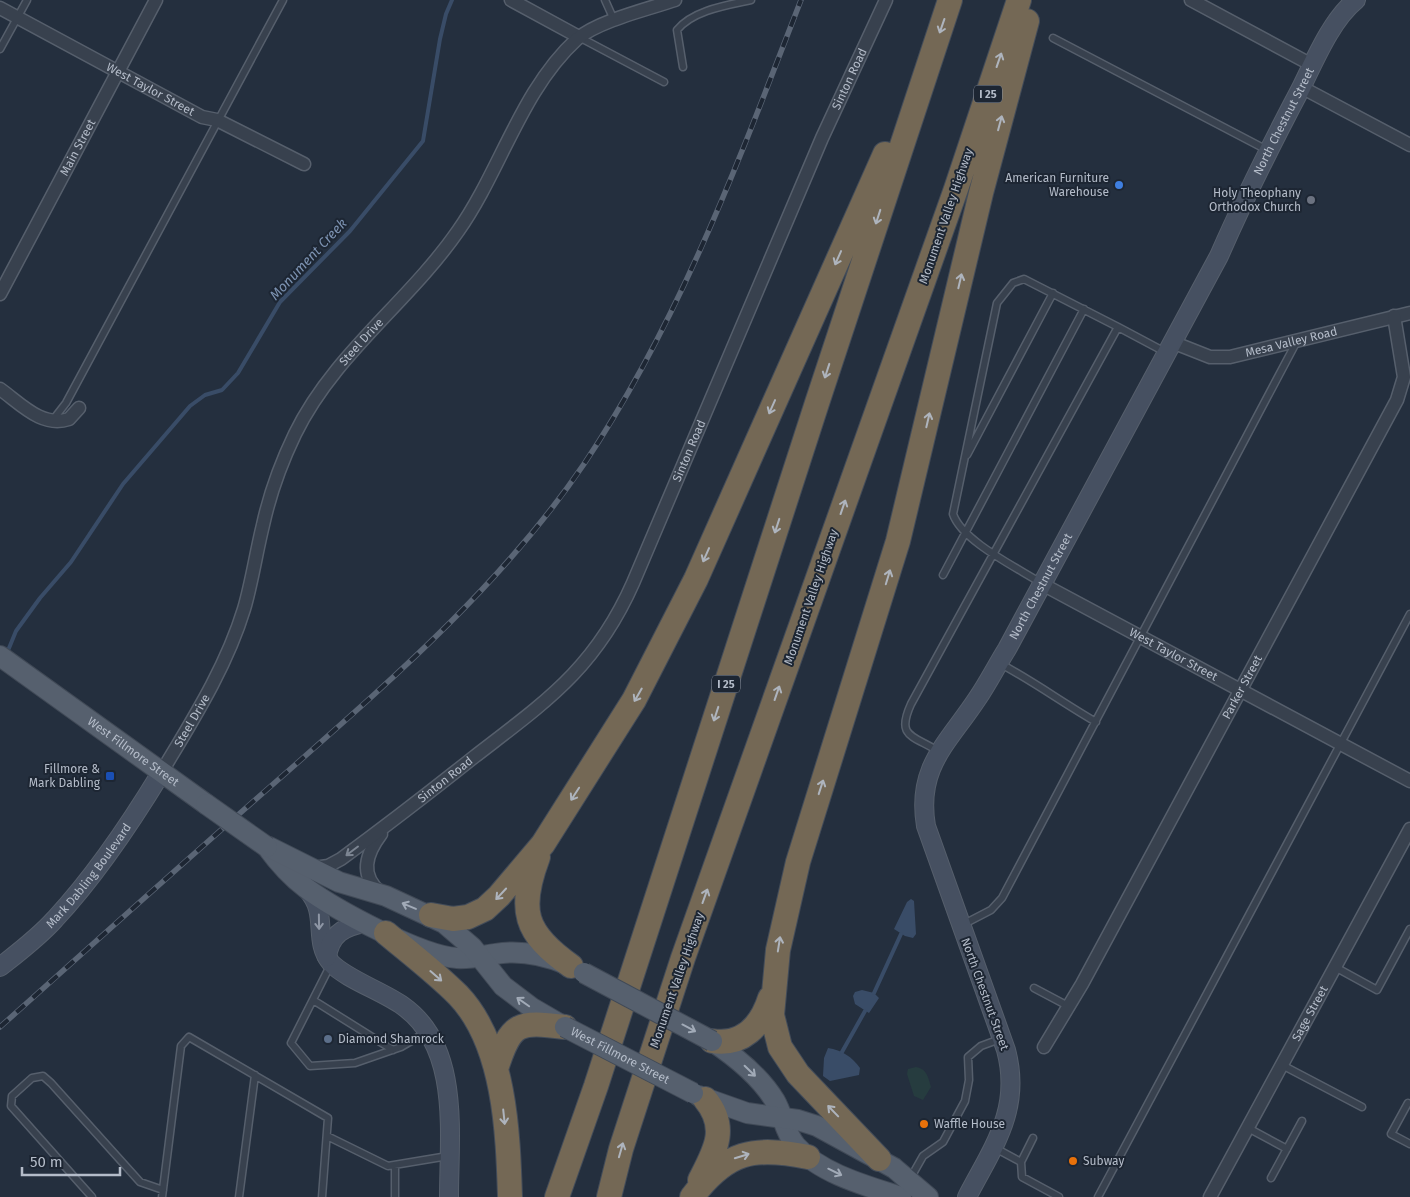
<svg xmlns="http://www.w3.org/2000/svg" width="1410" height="1197" viewBox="0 0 1410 1197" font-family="'Fira Sans',sans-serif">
<rect width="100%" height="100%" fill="#242f3e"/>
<path fill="#263c3f" d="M916 1067C927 1069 928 1077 931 1087L923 1100 914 1096 907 1074 908 1069Z"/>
<path fill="#394c67" d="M911 899 914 901 916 934 913 938 905 936 894 929 907 902Z
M862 990 874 993 879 998 869 1013 855 1004 853 996 855 992Z
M828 1048C842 1050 852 1057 860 1068L859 1075 830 1081 823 1076 824 1058Z"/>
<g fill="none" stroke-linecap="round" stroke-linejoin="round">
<path stroke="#394c67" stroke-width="4" d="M7 653 16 631 40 598 71 562 123 484 190 406 205 395 222 390 238 373 280 302 350 231 423 141 440 39 446 14 452 0
M874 993 901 934
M842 1052 865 1011"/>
<g stroke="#565f6c" stroke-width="9">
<path id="lane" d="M605 0 614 20
M579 37 664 82
M1053 38 1267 150
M0 49 27 0
M683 67 677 30C693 10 728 5 751 0
M1118 327 1165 352
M52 421 66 403 283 0
M967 455 1053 293
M943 575 1084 309
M999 663C1033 681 1063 703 1096 722
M938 751C912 735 896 737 911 704L1118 327 1024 279 1013 283 997 303 953 514C962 541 1016 567 1041 583
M964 924 991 910 1002 898 1297 341
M331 964 291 1043 310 1066 355 1063 401 1047 425 1033
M1335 967 1377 990 1410 929
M1034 988 1068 1006
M313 1000 393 1050
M1282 1065 1362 1107
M1408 1103 1391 1134 1410 1144
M1248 1128 1287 1149
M327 1136 388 1166 448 1156
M995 1148 1021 1162 1022 1177 1059 1197
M1021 1162 1033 1138
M395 1165V1197
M1271 1178 1302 1121
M910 1179 923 1156 943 1142 965 1101 969 1080 968 1057 981 1046 1000 1039
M92 1197 11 1106 12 1096 32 1078 43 1076 51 1083 140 1182 163 1190
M162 1197 181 1046 189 1037 328 1118 322 1197
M239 1197 255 1075
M1098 1197 1410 614"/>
</g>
<g stroke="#565f6c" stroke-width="15">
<g id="street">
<path d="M511 0 579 37"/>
<path d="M1191 0 1312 65"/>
<path id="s1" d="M0 8 202 117 217 120 304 164"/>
<path d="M1301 87 1410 145"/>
<path id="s2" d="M0 294 156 0"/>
<path id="s3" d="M1172 342 1210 357H1230L1410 313"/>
<path d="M0 389C21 404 42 428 69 419L79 408"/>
<path id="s4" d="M1042 584 1410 781"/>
<path id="s5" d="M161 773C192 721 226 668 244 609 252 582 256 553 263 525 270 493 281 463 295 434 334 354 408 303 458 231 501 170 521 90 577 39 598 21 648 9 675 0"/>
<path d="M381 834C366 854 359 875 381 893"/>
<path id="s6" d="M314 868 328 866 341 859C386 826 430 792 474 757 545 702 595 669 633 583L822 138 886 0"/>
<path id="s7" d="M1044 1047 1082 984 1397 400 1404 377 1394 316"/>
<path id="s8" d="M1210 1197 1410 829"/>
</g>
</g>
<g stroke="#565f6c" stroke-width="20">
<g id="secondary">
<path d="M307 889C312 895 316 901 318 909 323 928 317 946 331 963 346 979 384 992 403 1006 461 1047 449 1134 449 1197"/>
<path d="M327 957C330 935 344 926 365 923"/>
<path id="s9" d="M0 967C19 952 39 937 55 919 96 875 130 824 161 773"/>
<path id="s10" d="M967 1197C993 1147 1022 1109 1006 1050L926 826C916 767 948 743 977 699 988 683 997 665 1007 649L1219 256C1244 199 1271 145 1300 90 1314 62 1331 20 1356 0"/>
</g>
</g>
<g stroke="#414a57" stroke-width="22">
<g id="primary">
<path id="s11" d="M0 656 206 804"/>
<path d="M267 847C278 862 290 876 306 888 336 910 421 956 457 958 470 959 482 956 495 954 518 950 544 955 566 964"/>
<path d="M269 847 339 882 386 896 444 923 472 947 503 986 532 1008 563 1026"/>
<path d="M712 1041C736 1057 760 1076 775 1101 783 1115 785 1133 796 1146 821 1174 867 1186 901 1197"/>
<path d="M699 1096 747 1113 798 1120 817 1126 894 1168 928 1197"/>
</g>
</g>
<g stroke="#434c59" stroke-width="26">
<path id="highway" d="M538 857C518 910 524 933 571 966
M431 915 453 919 468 917 485 909 499 896 543 844 634 700 696 579 885 154
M386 933C410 953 436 973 458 995 505 1044 508 1133 510 1197
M712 1041C743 1046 761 1026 770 998
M496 1069C511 1022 518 1021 565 1027
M879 1159 798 1074 780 1047 772 1015 778 950 798 862 898 541 981 193 1027 21
M700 1180C715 1151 729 1128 705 1099
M557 1197 596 1086 817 403 950 0
M609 1197 621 1149 683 958 956 189 1019 0
M692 1197C727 1151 753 1146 808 1157"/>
</g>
<use href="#lane" stroke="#38414e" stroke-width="6"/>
<use href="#street" stroke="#38414e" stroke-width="12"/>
<use href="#secondary" stroke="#465061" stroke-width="18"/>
<use href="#primary" stroke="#56606e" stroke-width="20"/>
<use href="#highway" stroke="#746855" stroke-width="24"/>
<g stroke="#5a6575" stroke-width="5.5">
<path id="rail" d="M0 1027C93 944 185 861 279 779 389 682 501 586 584 464 680 321 739 160 801 0"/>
</g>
<use href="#rail" stroke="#1d2633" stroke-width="4" stroke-dasharray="11" stroke-linecap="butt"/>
<g stroke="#414a57" stroke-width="22" stroke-linecap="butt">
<g id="primary-bridge">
<path d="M206 804 267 847"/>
<path d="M584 973 712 1041"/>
<path id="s12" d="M565 1027 693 1093"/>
</g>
</g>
<use href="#primary-bridge" stroke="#56606e" stroke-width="20"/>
</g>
<defs><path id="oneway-shaft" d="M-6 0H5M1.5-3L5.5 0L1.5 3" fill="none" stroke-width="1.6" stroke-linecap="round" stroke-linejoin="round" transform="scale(1.25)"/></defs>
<g stroke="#aeb4bd">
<use href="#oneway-shaft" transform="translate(942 26) rotate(109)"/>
<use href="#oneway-shaft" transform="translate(999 60) rotate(-71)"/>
<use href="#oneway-shaft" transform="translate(1000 123) rotate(-75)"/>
<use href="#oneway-shaft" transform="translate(878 217) rotate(108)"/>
<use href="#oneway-shaft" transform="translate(838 258) rotate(114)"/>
<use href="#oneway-shaft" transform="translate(960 281) rotate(-77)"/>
<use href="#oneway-shaft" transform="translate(827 371) rotate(108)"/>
<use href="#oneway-shaft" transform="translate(772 407) rotate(114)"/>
<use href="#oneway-shaft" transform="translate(928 420) rotate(-77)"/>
<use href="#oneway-shaft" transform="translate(843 507) rotate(-71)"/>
<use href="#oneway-shaft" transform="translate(777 526) rotate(108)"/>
<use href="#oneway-shaft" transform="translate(706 555) rotate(114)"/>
<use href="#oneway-shaft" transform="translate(888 577) rotate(-73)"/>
<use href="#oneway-shaft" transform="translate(777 693) rotate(-71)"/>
<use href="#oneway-shaft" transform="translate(638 695) rotate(120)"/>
<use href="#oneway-shaft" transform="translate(716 714) rotate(108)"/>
<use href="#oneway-shaft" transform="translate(821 787) rotate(-72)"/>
<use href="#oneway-shaft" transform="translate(575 794) rotate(123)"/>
<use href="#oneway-shaft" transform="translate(501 894) rotate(133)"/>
<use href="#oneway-shaft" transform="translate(705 896) rotate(-70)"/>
<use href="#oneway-shaft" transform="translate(779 944) rotate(-81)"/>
<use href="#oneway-shaft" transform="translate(436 976) rotate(41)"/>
<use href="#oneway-shaft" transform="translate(833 1111) rotate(-134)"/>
<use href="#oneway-shaft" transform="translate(504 1117) rotate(84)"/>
<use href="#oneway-shaft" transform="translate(621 1150) rotate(-74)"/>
<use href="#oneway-shaft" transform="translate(742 1156) rotate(-17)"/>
</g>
<use stroke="#7c8592" href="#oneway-shaft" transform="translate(352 851) rotate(143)"/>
<g stroke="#a1aab7">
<use href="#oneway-shaft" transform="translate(409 906) rotate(-157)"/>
<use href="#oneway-shaft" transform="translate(523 1002) rotate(-145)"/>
<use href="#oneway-shaft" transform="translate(689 1028) rotate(28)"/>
<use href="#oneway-shaft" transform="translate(750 1071) rotate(44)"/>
<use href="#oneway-shaft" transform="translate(835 1172) rotate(26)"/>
</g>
<use stroke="#8e96a5" href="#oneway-shaft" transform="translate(319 922) rotate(89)"/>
<circle fill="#3f7fe0" stroke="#1d2633" stroke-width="2" cx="1119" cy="185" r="5"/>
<circle fill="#6b7280" stroke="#1d2633" stroke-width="2" cx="1311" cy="200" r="5"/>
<rect fill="#1a4fb4" stroke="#1d2633" stroke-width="2" x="105" y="771" width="10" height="10" rx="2.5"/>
<circle fill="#5c6f8a" stroke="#1d2633" stroke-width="2" cx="328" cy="1039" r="5"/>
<g fill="#e8710a" stroke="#1d2633" stroke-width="2">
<circle cx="924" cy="1124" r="5"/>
<circle cx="1073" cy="1161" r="5"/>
</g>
<g text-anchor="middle" stroke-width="4" stroke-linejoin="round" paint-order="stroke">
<g fill="#1d2633" stroke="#878f9c" stroke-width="1">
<rect x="974" y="85.5" width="28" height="17" rx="4"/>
<rect x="712" y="675.5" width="28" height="17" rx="4"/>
</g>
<g font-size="11" font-weight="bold" fill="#b4bcc9">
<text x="988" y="98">I 25</text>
<text x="726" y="688">I 25</text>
</g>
<g font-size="12" fill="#b4bcc9" stroke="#1d2633">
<text dy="4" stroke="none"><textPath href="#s6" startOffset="984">Sinton Road</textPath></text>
<text dy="4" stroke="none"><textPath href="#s1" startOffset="171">West Taylor Street</textPath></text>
<text dy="4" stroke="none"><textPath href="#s10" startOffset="1191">North Chestnut Street</textPath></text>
<text dy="4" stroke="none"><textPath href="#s2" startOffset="166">Main Street</textPath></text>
<text transform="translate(946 216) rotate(-71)" y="4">Monument Valley Highway</text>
<text dy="4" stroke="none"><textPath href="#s5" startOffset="481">Steel Drive</textPath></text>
<text dy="4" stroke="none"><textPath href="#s3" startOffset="124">Mesa Valley Road</textPath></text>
<text dy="4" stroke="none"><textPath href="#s6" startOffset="579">Sinton Road</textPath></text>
<text dy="4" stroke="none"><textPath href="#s10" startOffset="666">North Chestnut Street</textPath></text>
<text transform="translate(811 597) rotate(-71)" y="4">Monument Valley Highway</text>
<text dy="4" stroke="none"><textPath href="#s4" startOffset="149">West Taylor Street</textPath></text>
<text dy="4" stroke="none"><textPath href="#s7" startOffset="411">Parker Street</textPath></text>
<text dy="4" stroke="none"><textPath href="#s5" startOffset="61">Steel Drive</textPath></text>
<text dy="4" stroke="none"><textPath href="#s11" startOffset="164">West Fillmore Street</textPath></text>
<text dy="4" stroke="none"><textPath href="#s6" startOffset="160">Sinton Road</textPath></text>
<text dy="4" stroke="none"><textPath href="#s9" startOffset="128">Mark Dabling Boulevard</textPath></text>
<text transform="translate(677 980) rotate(-71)" y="4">Monument Valley Highway</text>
<text transform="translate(985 994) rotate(70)" y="4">North Chestnut Street</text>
<text dy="4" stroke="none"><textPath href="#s8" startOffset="209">Sage Street</textPath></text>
<text dy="4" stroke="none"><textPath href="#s12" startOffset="62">West Fillmore Street</textPath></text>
</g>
<g font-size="12" fill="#b4bcc9" stroke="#1d2633" text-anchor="end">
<text x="1109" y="182">American Furniture<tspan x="1109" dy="14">Warehouse</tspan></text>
<text x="1301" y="197">Holy Theophany<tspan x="1301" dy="14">Orthodox Church</tspan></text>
<text x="100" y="773">Fillmore &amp;<tspan x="100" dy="14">Mark Dabling</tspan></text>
<text x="338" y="1043" text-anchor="start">Diamond Shamrock</text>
<text x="934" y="1128" text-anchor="start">Waffle House</text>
<text x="1083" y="1165" text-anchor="start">Subway</text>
</g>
<g font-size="14" font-style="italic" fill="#7c92b1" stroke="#1d2633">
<text transform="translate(308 259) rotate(-47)" y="5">Monument Creek</text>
</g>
</g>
<path d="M22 1167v8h98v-8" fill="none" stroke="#b4bcc9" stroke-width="2.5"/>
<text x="30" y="1167" font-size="15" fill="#b4bcc9" stroke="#1d2633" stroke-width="4" paint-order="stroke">50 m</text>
</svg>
